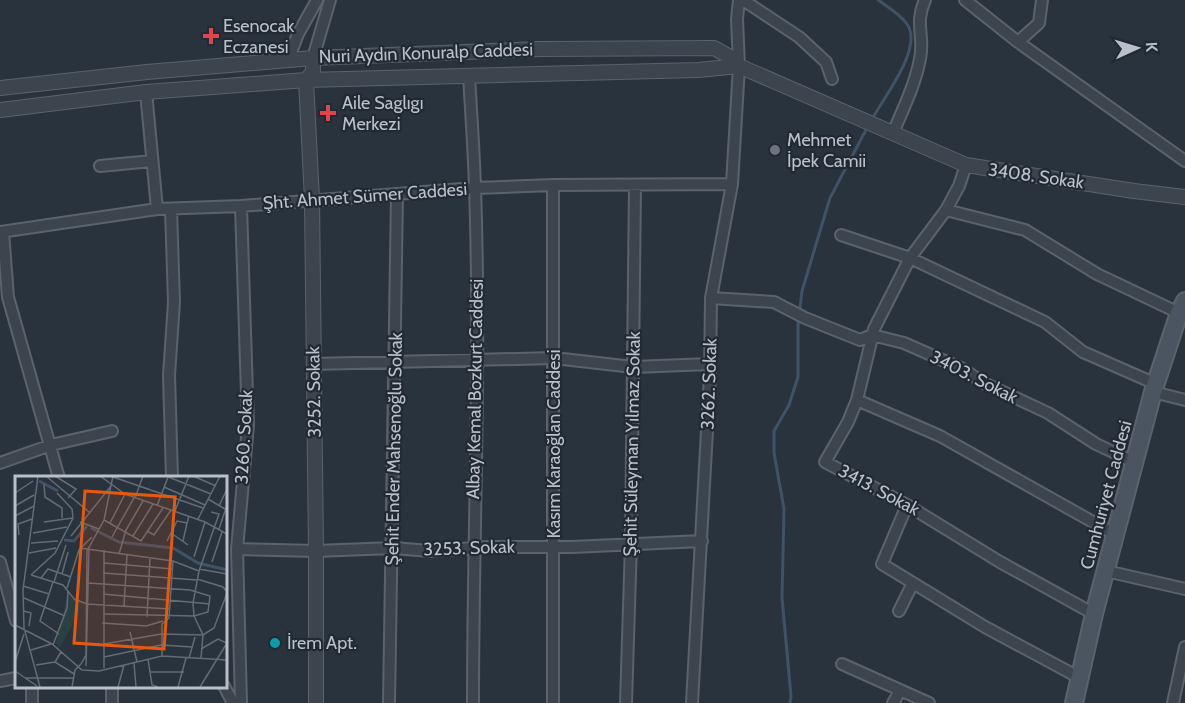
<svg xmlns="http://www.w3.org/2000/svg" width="1185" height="703" viewBox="0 0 1185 703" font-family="Cabin,sans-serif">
<rect width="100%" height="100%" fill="#29333e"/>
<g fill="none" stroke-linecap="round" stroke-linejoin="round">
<path stroke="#405265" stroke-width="3" d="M871 121C883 98 924 48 907 24 900 14 888 7 878 0
M790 703 791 696 782 598 784 509 774 453V431L789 405 798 377V325L802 291 830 198 868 126"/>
<g stroke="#5a636c" stroke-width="14">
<path id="minor" d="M743 0 799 37 826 62 832 79
M965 0 1018 42 1185 161
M1018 42 1039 23 1042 0
M313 58 330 0
M288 60 298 34 317 0
M469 75C471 113 474 151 475 188 481 360 473 532 473 703
M146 92 157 209
M893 133C903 109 915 85 920 59 925 36 914 24 925 0
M966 165 959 186 946 210 910 258 874 329 857 400 848 422 825 462 907 505 1000 562 1094 614
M100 166 152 161
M171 209 174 302 169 375 172 478
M946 210 1025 230 1097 274 1179 313
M0 232 157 209 241 206 475 188 553 185 732 184
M3 232 8 297 59 478
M841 235 910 258 1045 322 1083 352 1156 384
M711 298 774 302 805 318 860 340 872 335 904 343 963 369 982 382 1048 413 1096 444 1134 462
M314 364 554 358 633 367 710 364
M1153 392 1185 400
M857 400 940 436 1116 535
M0 463 51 445 112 431
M907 505 882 564 985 627 1080 678
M237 549 316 551 393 548 430 551 490 547H572L702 541
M0 562 16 621
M1106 571 1185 589
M899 611 913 583
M842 664 929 703
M0 681 16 678
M224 686 233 703
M32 703V686
M112 703V686
M241 703 237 549 248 425 241 206
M389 703 397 195
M553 703V185
M626 703 631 543 635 186
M692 703 710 376 711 298 732 184 739 66 737 19 739 0
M893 703 900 691
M1173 703 1185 647"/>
</g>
<g stroke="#5a636c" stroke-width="16">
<path id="tertiary" d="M313 58V72L306 80 312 200 316 551V703
M0 88 147 72 313 58 541 49 714 48 732 58 739 66 966 165 1134 191 1185 197
M0 110 146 92 306 80 698 70 739 66"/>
</g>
<g stroke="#5a636c" stroke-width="20">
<path id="secondary" d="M1074 703 1094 614 1153 392 1179 313 1185 301"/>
</g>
<use href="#minor" stroke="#3c454e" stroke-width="10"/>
<use href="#tertiary" stroke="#3c454e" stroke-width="14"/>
<use href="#secondary" stroke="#4b5461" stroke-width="16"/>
</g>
<g fill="#e0444e" stroke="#212a33" stroke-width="2">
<path d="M208 27h6v6h6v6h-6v6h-6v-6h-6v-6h6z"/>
<path d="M325 104h6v6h6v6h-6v6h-6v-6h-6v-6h6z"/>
</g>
<circle fill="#6b7280" stroke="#212a33" stroke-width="2" cx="775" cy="150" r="6"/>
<circle fill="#0f9aa8" stroke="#212a33" stroke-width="2" cx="275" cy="643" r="6"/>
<g text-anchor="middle" stroke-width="4.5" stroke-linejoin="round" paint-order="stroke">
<g font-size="18" fill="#b9c0c9" stroke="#212a33" text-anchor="start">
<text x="223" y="32">Esenocak<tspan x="223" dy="21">Eczanesi</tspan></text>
<text x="342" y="109">Aile Saglıgı<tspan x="342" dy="21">Merkezi</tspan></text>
<text x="787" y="146">Mehmet<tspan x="787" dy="21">İpek Camii</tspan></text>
<text x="287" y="649">İrem Apt.</text>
</g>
<g font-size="18" fill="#b9c0c9" stroke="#212a33">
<text transform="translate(426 53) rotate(-2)" y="6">Nuri Aydın Konuralp Caddesi</text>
<text transform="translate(1036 176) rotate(8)" y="6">3408. Sokak</text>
<text transform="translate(365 196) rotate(-4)" y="6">Şht. Ahmet Sümer Caddesi</text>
<text transform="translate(974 377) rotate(27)" y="6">3403. Sokak</text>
<text transform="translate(709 384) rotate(-88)" y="6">3262. Sokak</text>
<text transform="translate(475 389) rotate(-89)" y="6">Albay Kemal Bozkurt Caddesi</text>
<text transform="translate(314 392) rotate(-91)" y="6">3252. Sokak</text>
<text transform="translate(244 437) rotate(-87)" y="6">3260. Sokak</text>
<text transform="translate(554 444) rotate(-90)" y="6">Kasım Karaoğlan Caddesi</text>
<text transform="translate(632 444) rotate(-89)" y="6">Şehit Süleyman Yılmaz Sokak</text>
<text transform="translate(394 449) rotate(-89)" y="6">Şehit Ender Mahsenoğlu Sokak</text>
<text transform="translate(879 490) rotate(28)" y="6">3413. Sokak</text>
<text transform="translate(1106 495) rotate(-75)" y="6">Cumhuriyet Caddesi</text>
<text transform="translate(469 548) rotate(-2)" y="6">3253. Sokak</text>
</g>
</g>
<g transform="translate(15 476)">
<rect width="212" height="212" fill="#29333e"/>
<path d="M53 118 60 125 59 146 45 171 41 167Z" fill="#2b4040"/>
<path fill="none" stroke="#405265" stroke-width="3" d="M24 5 43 15M76 52 104 66 158 72 183 87 212 94M49 64 59 65 72 50"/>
<path fill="none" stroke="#636b76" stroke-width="1.5" d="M23 0 8 114 9 152 25 211M31 0 74 36M40 0 61 13 53 22M85 0 110 18 190 46 212 58M151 0 196 18M178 0 201 10M98 1 188 32M29 8 30 21 47 32V42M149 11 190 29M0 17 18 5M120 22 128 0M193 23 210 33M0 30 19 19M142 30 153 1M204 30 212 13M160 35 174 0M0 40 19 30M183 43 205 0M89 44 126 65 148 32M29 46 58 42M65 46 84 53M95 47 110 18M204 53 212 29M132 55 139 59 156 34M18 57 52 51M156 57 173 69M4 59 3 48 17 43M56 60 96 10M118 60 138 28M97 61 119 22M152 65 162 45 172 47 174 40M168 65 172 47M16 67 43 65M65 72 158 85 184 95M14 77 41 72M104 78 111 54 128 25M179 81 190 46M197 86 207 56M89 87 158 93M184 93 212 98M88 97 182 104M47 98 53 76M16 99 40 77 58 42 57 33 42 17M16 99 48 109 60 124M26 102 33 93 56 101M182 103 208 111 212 116M38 106 25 145 44 158M39 106 51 69M73 107 175 114 195 120 193 136 179 140 88 138M8 110 34 118M52 112 64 74 77 61M88 118 195 128M9 122 50 140M59 123 72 128 155 133M109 130 112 79M9 135 16 137 14 150M132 141 135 81M87 147 131 150 148 145M0 149 37 168 67 194 84 195 147 180 212 184M115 156 122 186M89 168 146 158 188 159 199 152 212 117M38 169 52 132 53 115M16 174 36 168M46 176 40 186 59 198M147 180V148L154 142 158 85M89 181 146 169 177 171M174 182 180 161M186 182 188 159 179 140 178 127 184 95 204 38 196 36M133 183 137 209 143 211M0 186 9 158M119 187 121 211M66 188 71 179 72 75 89 44 98 0M21 189 40 186M71 190 74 73M89 192V74M0 195 22 210M135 196H169M10 202H58M57 211 60 194 66 188M103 211 109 189M163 211 171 182M185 211 212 167 203 163 186 173"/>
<path fill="#e8590c" fill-opacity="0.15" stroke="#e8590c" stroke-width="3" d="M70 15 160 21 149 173 59 167Z"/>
<rect width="212" height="212" fill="none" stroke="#b9c0c9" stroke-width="3"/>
</g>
<g transform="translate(1137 48) rotate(86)" stroke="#212a33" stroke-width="4.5" paint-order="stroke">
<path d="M0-4.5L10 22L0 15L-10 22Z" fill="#b9c0c9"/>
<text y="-9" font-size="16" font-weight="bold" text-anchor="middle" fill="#b9c0c9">K</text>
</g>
</svg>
